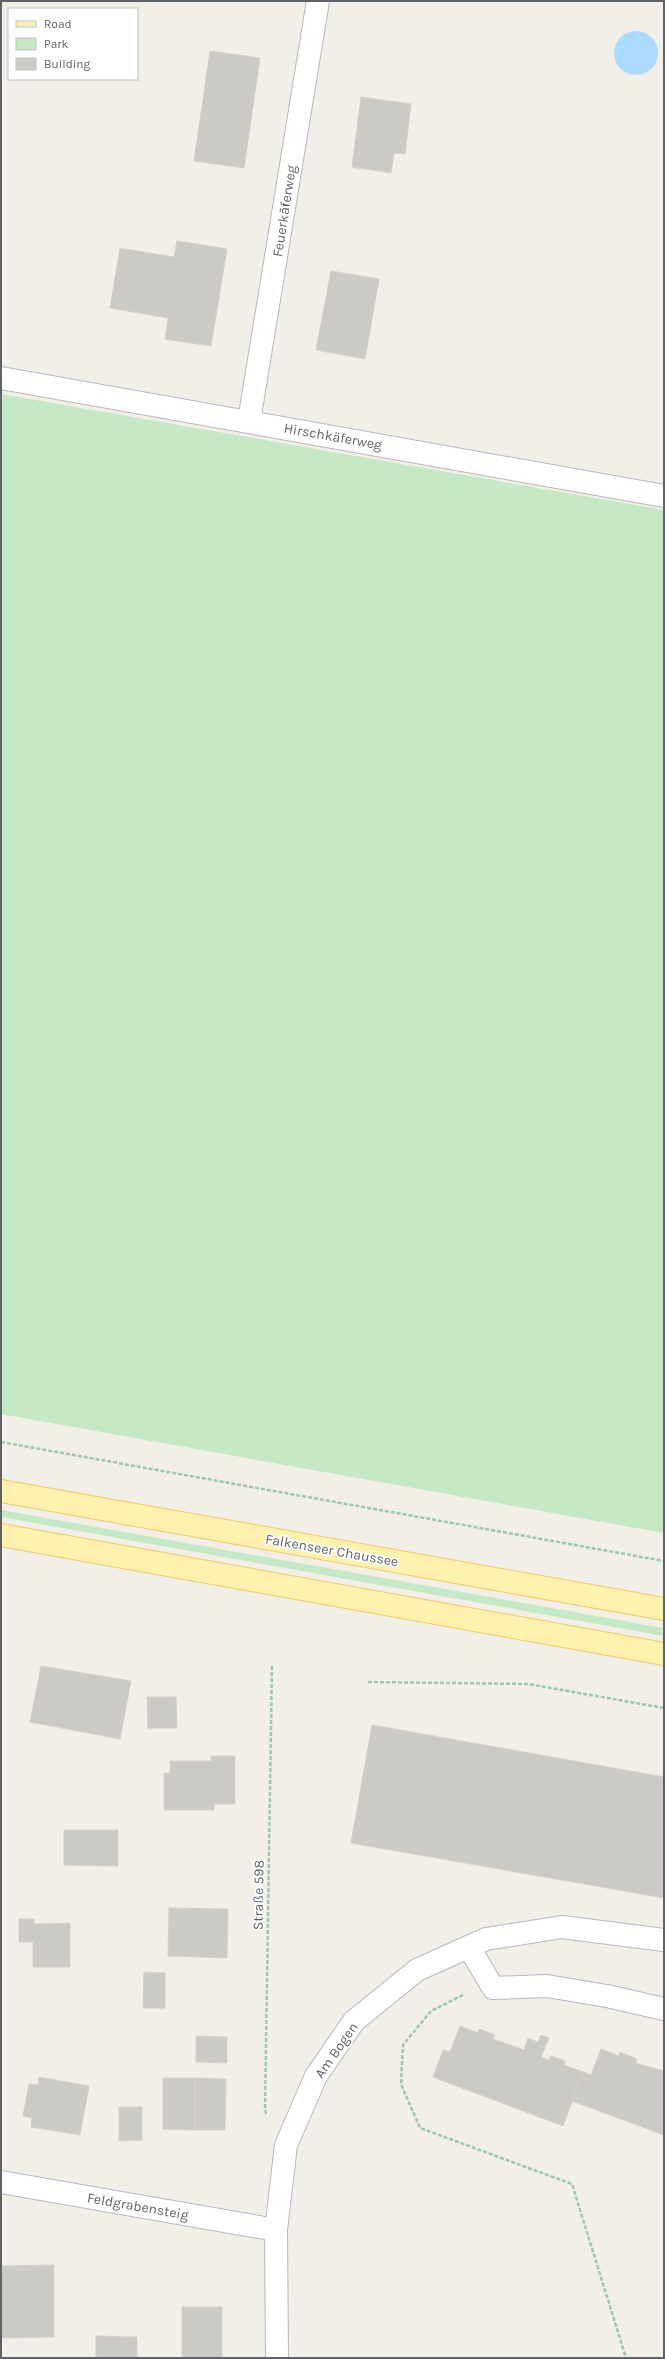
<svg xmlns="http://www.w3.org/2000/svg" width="665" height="2359" viewBox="0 0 665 2359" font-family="Karla,sans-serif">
<rect width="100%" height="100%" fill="#f1efe8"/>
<path fill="#c5e8c5" d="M1 394 664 510V1533L1 1414Z
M1 1510 664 1628V1636L1 1517Z"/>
<path fill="#aadaff" d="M614 53a22 22 0 1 1 44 0a22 22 0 1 1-44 0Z"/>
<path fill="#cccac5" stroke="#d6d1c6" d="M210 51 260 58 244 168 194 161Z
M361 97 411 104 405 154 394 153 391 173 352 167Z
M177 241 227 249 211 346 165 339 168 318 110 308 120 248 174 257Z
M331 271 379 279 365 359 316 350Z
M41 1666 131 1681 120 1739 30 1722Z
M147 1697H176L177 1728H148Z
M372 1725 664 1777V1898L351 1843Z
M211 1756H235V1804H214V1810H164V1773H170V1761H211Z
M64 1830H118V1866L64 1865Z
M169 1908 228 1909 227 1958 168 1956Z
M19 1919H34V1924L70 1923V1967H33V1942H19Z
M144 1972 165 1973V2008H143Z
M460 2026 478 2033 479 2029 495 2035 493 2039 524 2050 528 2038 538 2042 541 2035 549 2038 541 2057 549 2060 551 2056 565 2061 564 2065 583 2072 563 2126 433 2077 443 2050 450 2052Z
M196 2036 227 2037V2063L196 2062Z
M601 2049 619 2056 620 2052 637 2059 635 2063 664 2071V2135L572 2101 583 2072 591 2075Z
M39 2077 89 2086 80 2135 31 2127 32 2118 23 2116 29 2084 38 2085Z
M163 2078H195V2130L163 2129Z
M195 2078 226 2079 225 2130H195Z
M119 2107H142V2140L119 2141Z
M54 2265V2337L1 2338V2266Z
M182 2307H222V2358H182Z
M96 2336 137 2337V2358H96Z"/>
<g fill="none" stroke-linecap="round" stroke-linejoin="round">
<g stroke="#b5b8bc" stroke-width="24">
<path id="minor" d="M1 378 664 496
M249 421 318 1
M469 1947 493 1988 547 1986 607 1996 664 2009
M1 2182 276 2230
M277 2358 276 2230 286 2145 316 2076 354 2021 417 1970 486 1939 562 1927 664 1940"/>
</g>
<g stroke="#f2c960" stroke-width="24">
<path id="major" d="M1 1491 664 1609
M1 1535 664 1654"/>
</g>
<path stroke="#9cc7a9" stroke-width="2.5" stroke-dasharray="4 2" stroke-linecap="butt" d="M1 1442 664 1561
M368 1682 528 1684 664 1708
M463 1995 431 2011 403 2045 401 2084 420 2128 572 2184 626 2358
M266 2114 265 2108 272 1665"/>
<use href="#minor" stroke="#fff" stroke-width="22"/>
<use href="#major" stroke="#fff2af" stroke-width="22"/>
</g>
<g text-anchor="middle" stroke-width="3.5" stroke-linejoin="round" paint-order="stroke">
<g font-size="14" fill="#5f6368" stroke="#fff">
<text transform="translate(284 211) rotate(-81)" y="5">Feuerkäferweg</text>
<text transform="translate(333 436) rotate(10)" y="5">Hirschkäferweg</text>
<text transform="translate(332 1550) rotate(10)" y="5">Falkenseer Chaussee</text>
<text transform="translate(258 1895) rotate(-89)" y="5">Straße 598</text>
<text transform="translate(336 2050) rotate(-55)" y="5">Am Bogen</text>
<text transform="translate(138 2206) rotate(10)" y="5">Feldgrabensteig</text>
</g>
</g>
<rect width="665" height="2359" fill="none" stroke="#5f6368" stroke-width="4"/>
<rect x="8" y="8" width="130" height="72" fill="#ffffff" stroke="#bfc1c3"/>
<rect x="16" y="21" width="20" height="6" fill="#fff2af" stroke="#bfc1c3"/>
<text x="44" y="28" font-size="12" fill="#5f6368">Road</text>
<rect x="16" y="38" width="20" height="12" fill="#c5e8c5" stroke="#bfc1c3"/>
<text x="44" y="48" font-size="12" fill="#5f6368">Park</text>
<rect x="16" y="58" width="20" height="12" fill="#cccac5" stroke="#bfc1c3"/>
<text x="44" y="68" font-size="12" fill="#5f6368">Building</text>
</svg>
